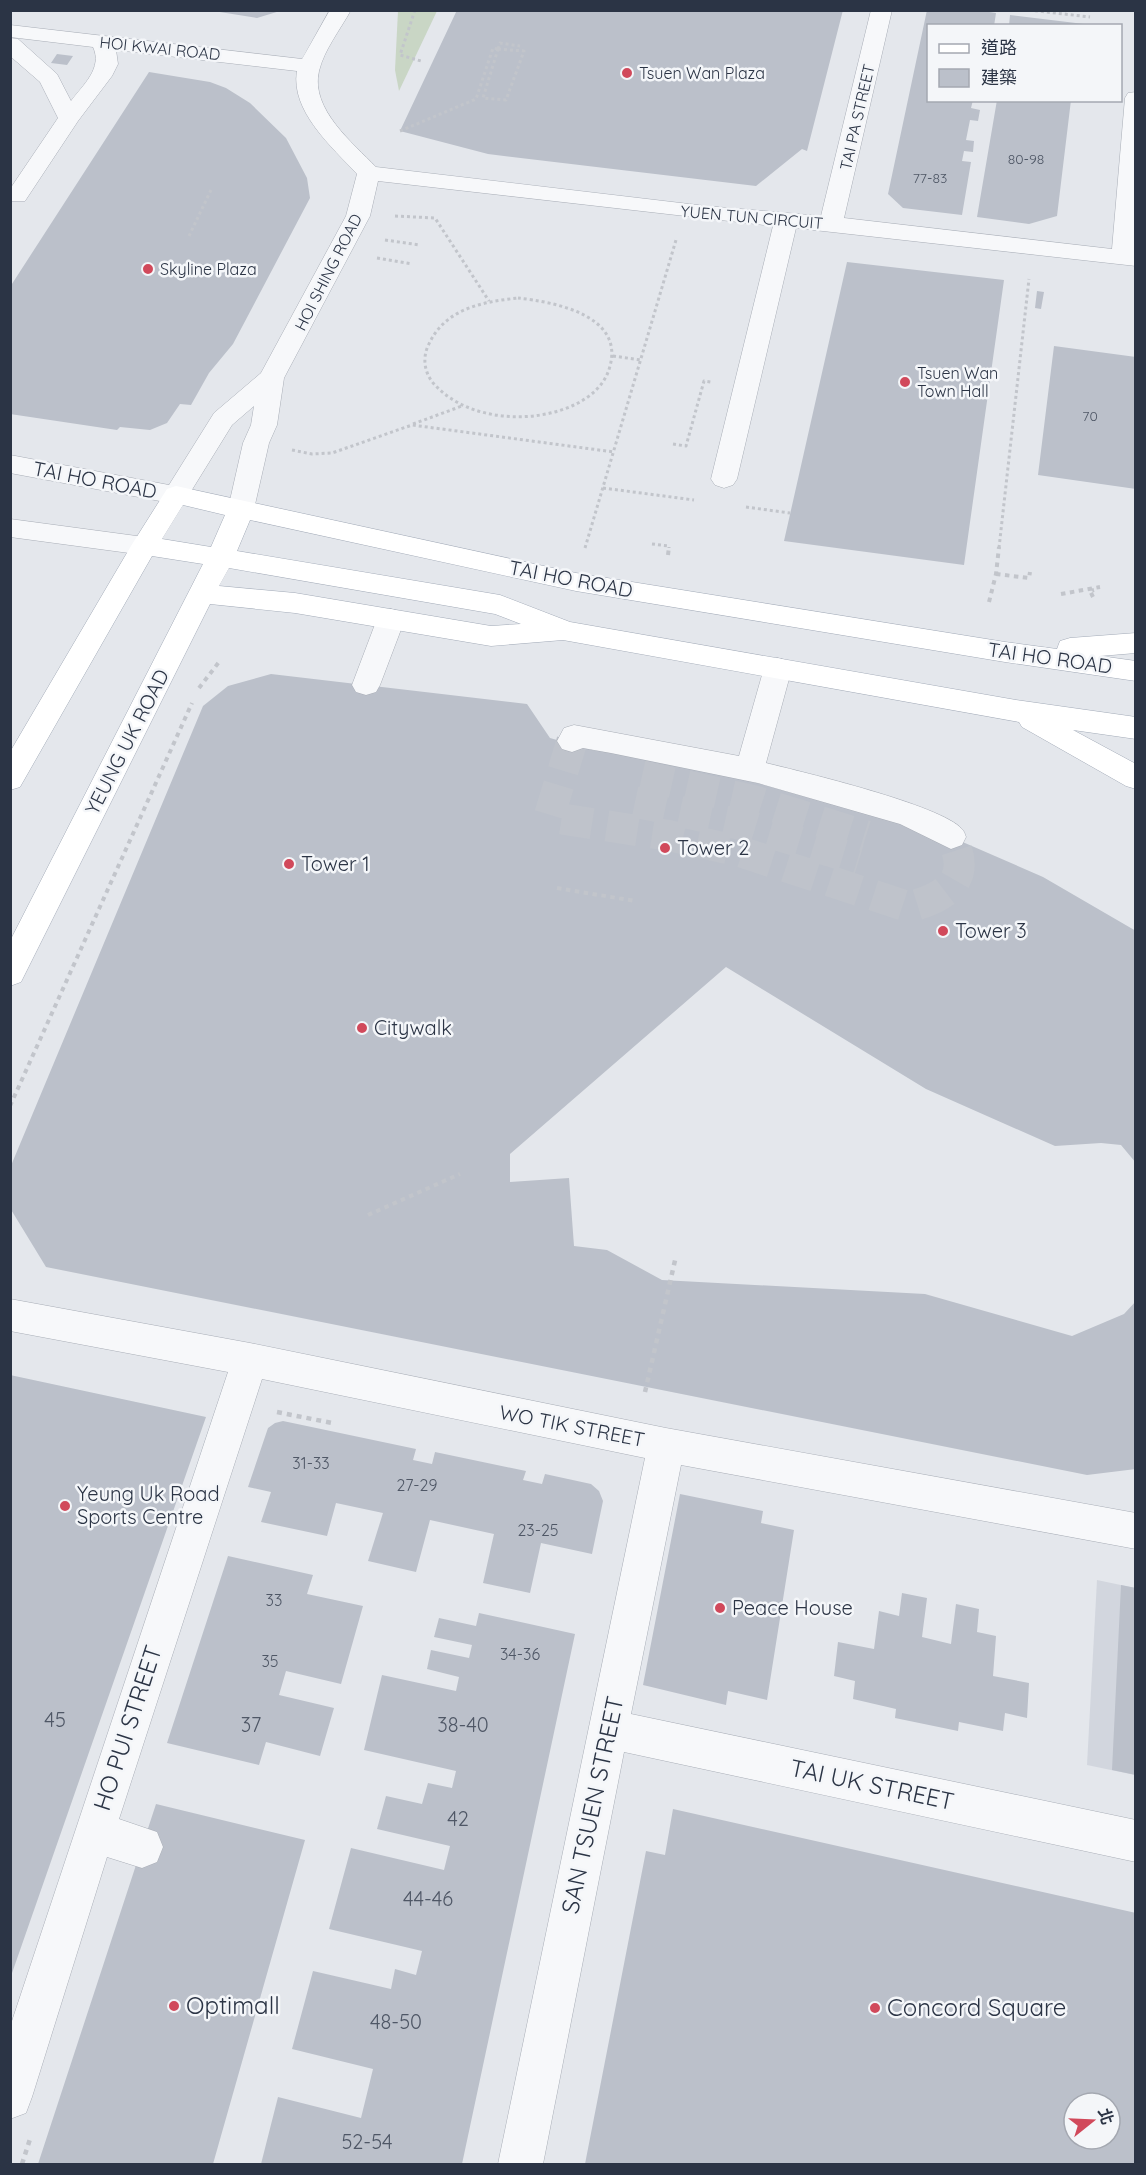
<svg xmlns="http://www.w3.org/2000/svg" width="1146" height="2175" viewBox="0 0 1146 2175" font-family="Quicksand,'Noto Sans TC',sans-serif">
<rect width="100%" height="100%" fill="#e4e7ec"/>
<path fill="#d2d6de" d="M1097 1580 1135 1588V1775L1087 1765Z"/>
<path fill="#c9d6c5" d="M398 11H437L399 91 395 70Z"/>
<path fill="#bbc0ca" fill-rule="evenodd" d="M207 10H280V11L257 18Z
M457 10H843L807 151 802 149 756 186 488 154 400 131Z
M927 10H976L996 13 994 26H928V100H973L971 108 980 110 978 121 970 120 966 140 974 141 973 152 964 151 962 161 971 162 962 215 903 208 888 194Z
M1010 15 1084 24V26H1009Z
M57 54 73 56 67 65 51 63Z
M149 72 210 82 226 88 250 103 286 138 307 178 310 198 233 344 209 373 191 405 180 404 167 423 150 430 120 427 117 430 10 414V287Z
M997 100H1071L1057 216 1029 224 977 217Z
M847 262 1004 280 964 565 784 541Z
M1037 291 1044 292 1041 309 1035 308Z
M1054 346 1136 357V489L1038 475Z
M271 674 527 704 550 738 592 750 630 755 757 783 958 840 1043 877 1136 931V1163L1121 1145 1101 1143 1055 1146 926 1089 726 967 510 1154V1182L569 1178 574 1246 607 1250 662 1280 925 1294 1072 1336 1124 1314 1136 1301V1469L1087 1475 46 1267 10 1208V1168L203 706 228 686Z
M10 1375 206 1417 11 1976H10Z
M283 1421 416 1449 413 1460 432 1464 435 1452 526 1471 523 1480 542 1484 545 1474 591 1484 599 1491 603 1501 592 1554 541 1543 530 1593 483 1583 494 1534 430 1520 416 1572 368 1561 383 1513 336 1503 327 1536 261 1522 271 1492 248 1487 268 1428 275 1423Z
M680 1494 763 1511 761 1523 794 1530 767 1700 728 1691 726 1705 643 1685Z
M228 1556 313 1575 307 1594 363 1606 341 1684 286 1671 279 1695 334 1708 320 1756 266 1742 259 1765 167 1743Z
M1121 1585 1136 1588V1775L1112 1770Z
M902 1593 927 1598 922 1637 951 1644 956 1604 979 1609 977 1632 996 1636 993 1676 1029 1683 1027 1718 1005 1713 1003 1731 959 1722 958 1731 895 1718 896 1709 853 1699 855 1681 834 1676 838 1642 874 1649 879 1611 899 1616Z
M479 1613 575 1634 462 2164H261L278 2097 361 2118 373 2069 292 2049 313 1971 391 1989 395 1969 416 1975 422 1951 329 1929 351 1848 444 1870 450 1846 377 1829 386 1796 422 1804 428 1783 452 1788 456 1771 364 1750 382 1675 456 1691 459 1677 427 1669 431 1650 469 1658 472 1645 434 1637 439 1618 476 1626Z
M156 1804 305 1840 213 2164H38Z
M673 1809 1136 1913V2164H585L646 1851 665 1855ZM1074 2103H1110V2139H1074Z"/>
<g fill="none" stroke-linecap="round" stroke-linejoin="round">
<path stroke="#bfc3cb" stroke-width="31" stroke-dasharray="31 15" stroke-linecap="butt" d="M572 741 549 817 666 835 738 851 909 907C948 897 973 878 951 837
M642 776 755 801 866 836
M635 802 748 826 859 860"/>
<g stroke="#a9aeb7" stroke-width="1">
<path id="minor" d="M330 10H351C340 30 324 50 319 71 310 109 353 143 376 167L706 206 821 216 871 10H892L844 218 1112 249 1125 98 1128 93 1136 92V266L796 228 737 479 733 485 724 488 715 485 711 479 773 226 378 181 370 216 284 378 277 425 269 443 254 509 250 515 241 518 232 515 228 509 243 443 251 425 254 406 232 425 185 501 176 504 10 473V455L169 485 214 413 261 373 346 216 357 174C333 148 290 111 297 71L116 50 118 64 112 76 78 121 25 201H10V189L58 118 40 82 10 56V38L18 39 57 74 71 101C83 85 103 68 93 47L10 37V25L302 59Z
M10 519 144 537 154 539 157 546 154 553 144 555 10 537Z
M391 609 401 612 405 619 380 685 376 692 366 695 356 692 352 685 377 619 381 612Z
M778 658 788 661 792 668 766 763C803 772 941 805 962 829 964 831 965 834 966 837L962 845 951 849 900 824 758 783 611 753 583 748 572 752 562 749 557 741 564 728 574 725 739 756 764 668 768 661Z
M10 1299 250 1343 666 1428 1136 1513V1549L681 1465 631 1714 1136 1820V1862L624 1752 543 2164H498L645 1458 262 1379 119 1819 157 1832 163 1847 157 1862 142 1868 107 1857 32 2097 26 2113 10 2119V2027L228 1372 10 1331Z"/>
</g>
<g stroke="#a3abb8" stroke-width="1">
<path id="major" d="M176 486 576 573 1005 642 1057 649 1060 641 1070 638 1136 633V653L1100 656 1136 661V681L1005 662 576 591 250 520 237 551 500 595 570 622 1016 700 1136 717V739L1073 730 1136 764V789L1126 786 1022 727 1019 722 563 640 491 646 295 613 210 604 21 982 10 986V941L203 564 152 556 20 787 10 790V752L131 546 167 489ZM183 505 225 515 211 547 162 539ZM229 568 495 614 521 624 491 626 295 593 219 586Z"/>
</g>
<path stroke="#c2c5cb" stroke-width="3" stroke-dasharray="3 3" stroke-linecap="butt" d="M415 10 400 55 421 61
M1029 10 1090 17
M498 49 524 51 506 100 483 98Z
M498 49 500 43 520 46
M400 131 476 99 493 48 498 49
M395 216 435 218 489 301
M189 236 211 190
M385 240 420 245
M377 258 412 264
M518 298C554 302 624 315 610 366 606 383 593 395 578 403 536 425 468 422 434 384 425 374 422 359 428 346 444 309 481 302 518 298Z
M613 356 641 360
M413 424 462 406
M673 444 686 446 704 381 711 382
M292 450 312 454 332 453 412 425 614 452
M603 488 694 500
M746 507 790 513
M652 544 669 546V548
M585 548 676 240
M999 548 1029 279"/>
<path stroke="#c2c5cb" stroke-width="4" stroke-dasharray="4.5 4.5" stroke-linecap="butt" d="M668 555 669 547
M996 574 1029 578 1030 572
M1061 594 1100 587
M1093 597 1090 591 1094 590
M989 602 996 574 999 547
M199 688 219 662
M557 888 635 901
M10 1106 192 703
M368 1215 460 1174"/>
<path stroke="#c2c5cb" stroke-width="4.5" stroke-dasharray="5 5" stroke-linecap="butt" d="M645 1392 676 1256
M277 1412 332 1423
M22 2164 30 2139"/>
<use href="#minor" fill="#f7f8fa" fill-rule="evenodd"/>
<use href="#major" fill="#fff" fill-rule="evenodd"/>
</g>
<g fill="#d1495b" stroke="#f4f6f9" stroke-width="2">
<circle cx="627" cy="73" r="6"/>
<circle cx="148" cy="269" r="6"/>
<circle cx="905" cy="382" r="6"/>
<circle cx="665" cy="848" r="6"/>
<circle cx="289" cy="864" r="6"/>
<circle cx="943" cy="931" r="6"/>
<circle cx="362" cy="1028" r="6"/>
<circle cx="65" cy="1506" r="6"/>
<circle cx="720" cy="1608" r="6"/>
<circle cx="174" cy="2006" r="6"/>
<circle cx="875" cy="2008" r="6"/>
</g>
<g text-anchor="middle" stroke-width="5" stroke-linejoin="round" paint-order="stroke">
<g font-size="14" fill="#4f5766">
<text x="1026" y="164">80-98</text>
<text x="930" y="183">77-83</text>
<text x="1090" y="421">70</text>
</g>
<g font-size="16" fill="#2b3445" stroke="#f4f6f9">
<text transform="translate(160 48) rotate(6)" y="6">HOI KWAI ROAD</text>
<text transform="translate(857 117) rotate(-77)" y="6">TAI PA STREET</text>
<text transform="translate(752 217) rotate(5)" y="6">YUEN TUN CIRCUIT</text>
<text transform="translate(328 272) rotate(-63)" y="6">HOI SHING ROAD</text>
</g>
<g font-size="16" fill="#2b3445" stroke="#f4f6f9" text-anchor="start">
<text x="639" y="79">Tsuen Wan Plaza</text>
<text x="160" y="275">Skyline Plaza</text>
<text x="917" y="379">Tsuen Wan<tspan x="917" dy="18">Town Hall</tspan></text>
</g>
<g font-size="16" fill="#4f5766">
<text x="311" y="1469">31-33</text>
<text x="417" y="1491">27-29</text>
<text x="538" y="1536">23-25</text>
<text x="274" y="1606">33</text>
<text x="520" y="1660">34-36</text>
<text x="270" y="1667">35</text>
</g>
<g font-size="20" fill="#2b3445" stroke="#f4f6f9">
<text transform="translate(95 480) rotate(11)" y="7">TAI HO ROAD</text>
<text transform="translate(571 579) rotate(11)" y="7">TAI HO ROAD</text>
<text transform="translate(1050 658) rotate(8)" y="7">TAI HO ROAD</text>
<text transform="translate(127 742) rotate(-63)" y="7">YEUNG UK ROAD</text>
<text transform="translate(572 1426) rotate(11)" y="7">WO TIK STREET</text>
</g>
<g font-size="20" fill="#2b3445" stroke="#f4f6f9" text-anchor="start">
<text x="677" y="855">Tower 2</text>
<text x="301" y="871">Tower 1</text>
<text x="955" y="938">Tower 3</text>
<text x="374" y="1035">Citywalk</text>
<text x="77" y="1501">Yeung Uk Road<tspan x="77" dy="23">Sports Centre</tspan></text>
<text x="732" y="1615">Peace House</text>
</g>
<g font-size="20" fill="#4f5766">
<text x="55" y="1727">45</text>
<text x="251" y="1732">37</text>
<text x="463" y="1732">38-40</text>
<text x="458" y="1826">42</text>
<text x="428" y="1906">44-46</text>
<text x="396" y="2029">48-50</text>
<text x="367" y="2149">52-54</text>
</g>
<g font-size="24" fill="#2b3445" stroke="#f4f6f9">
<text transform="translate(128 1728) rotate(-72)" y="8">HO PUI STREET</text>
<text transform="translate(872 1785) rotate(12)" y="8">TAI UK STREET</text>
<text transform="translate(593 1805) rotate(-78)" y="8">SAN TSUEN STREET</text>
</g>
<g font-size="24" fill="#2b3445" stroke="#f4f6f9" text-anchor="start">
<text x="186" y="2014">Optimall</text>
<text x="887" y="2016">Concord Square</text>
</g>
</g>
<rect width="1146" height="2175" fill="none" stroke="#2b3445" stroke-width="24"/>
<rect x="927" y="24" width="195" height="78" fill="#f4f6f9" stroke="#a4a8b1" stroke-width="1.5"/>
<rect x="939" y="44" width="30" height="9" fill="#ffffff" stroke="#a4a8b1" stroke-width="1.5"/>
<text x="981" y="54" font-size="18" fill="#2b3445">道路</text>
<rect x="939" y="69" width="30" height="18" fill="#bbc0ca" stroke="#a4a8b1" stroke-width="1.5"/>
<text x="981" y="84" font-size="18" fill="#2b3445">建築</text>
<g transform="translate(1092 2121) rotate(72)"><circle r="28" fill="#f4f6f9" stroke="#a4a8b1" stroke-width="1.5"/>
<path d="M0-4.5L10 22L0 15L-10 22Z" fill="#d1495b"/>
<text y="-9" font-size="16" font-weight="bold" text-anchor="middle" fill="#2b3445">北</text>
</g>
</svg>
